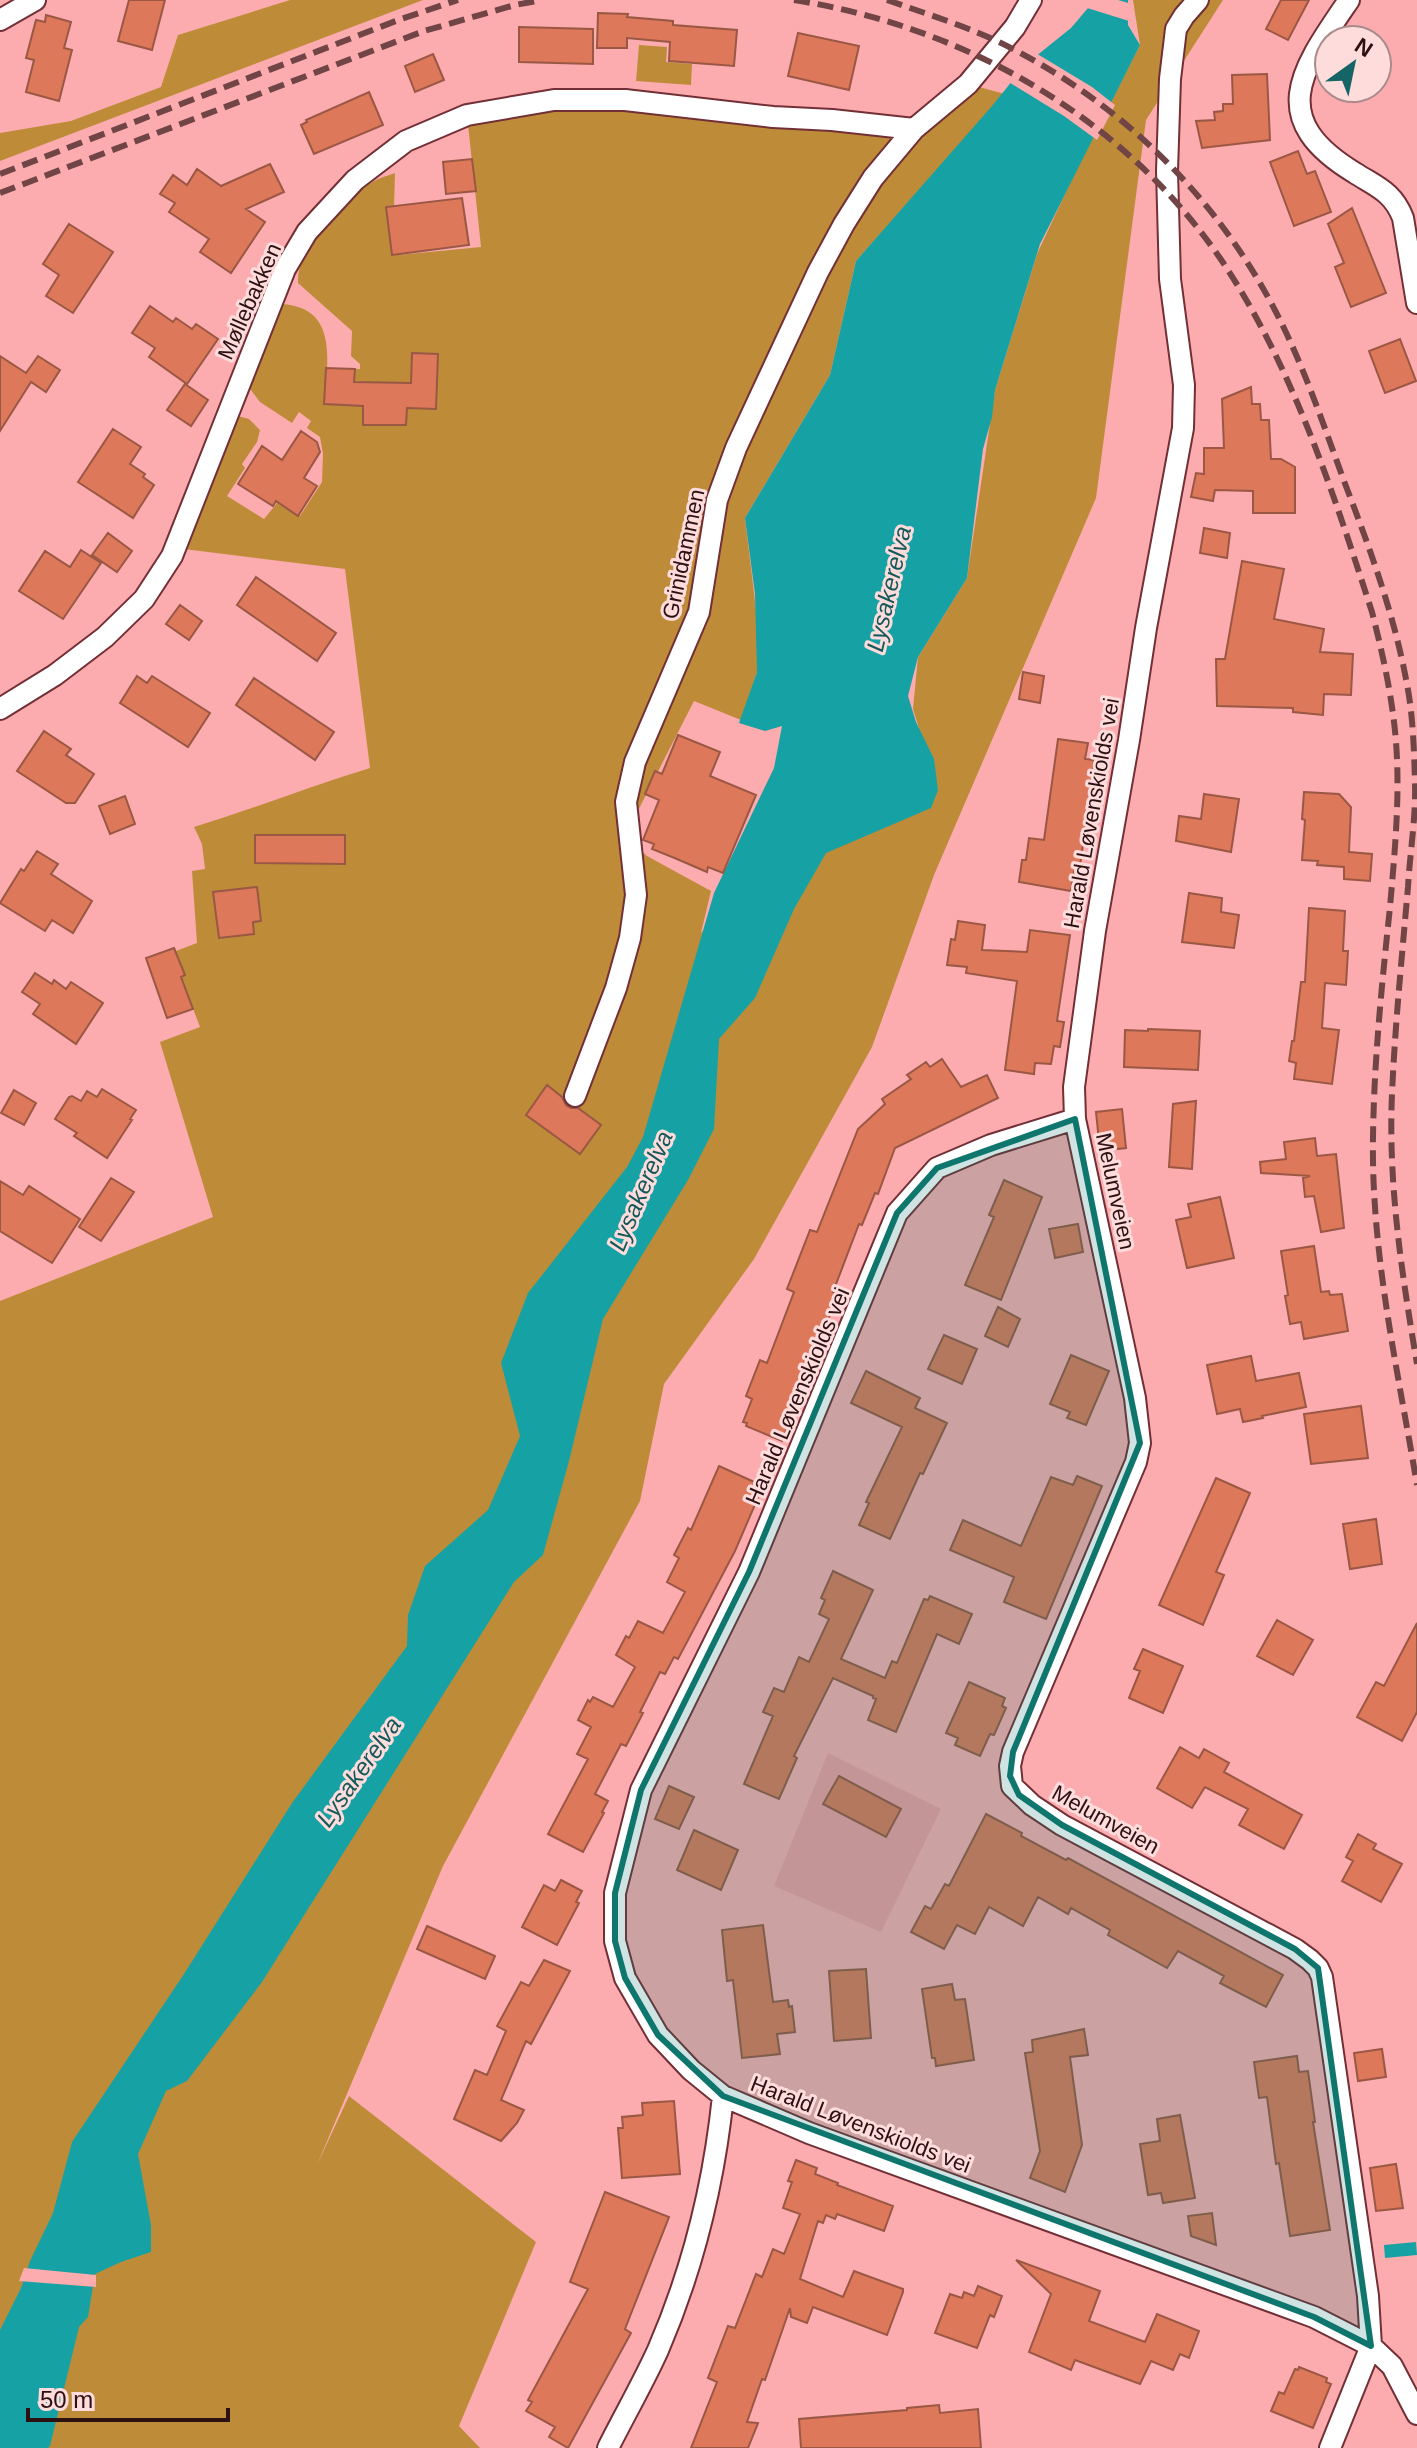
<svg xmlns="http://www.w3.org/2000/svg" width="1417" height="2448" viewBox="0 0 1417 2448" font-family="Arial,sans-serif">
<rect width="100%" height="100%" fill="#fcacaf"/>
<path fill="#f29da0" d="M828 1753 941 1809 881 1932 774 1886Z"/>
<path fill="#be8c39" d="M290 0H423L0 161V133L71 121 161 87 178 35Z
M1133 0H1223L1146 120 1096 498 934 875 872 1047 754 1259 664 1384 640 1501 443 1866 317 2165 349 2096 536 2242 459 2426 480 2448H0V1301L213 1217 160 1042 200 1027 181 977 184 975 176 951 197 943 192 871 205 869 202 844 194 827C253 809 311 786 370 768L345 569 184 549 238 416 249 419 260 430 257 442 242 464 245 468 227 496 264 519 278 502 300 516 322 482 323 454 320 437 307 428 311 421 299 412 292 423 260 402 247 385 281 304C322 306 329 334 327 369H360V364L351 356 352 331 298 283C296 245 341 203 371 183 378 178 387 176 395 173L394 207 398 255 481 247 467 115 554 100 914 129 968 84 1005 94 856 261 830 375 745 518 758 626 757 672 741 720 694 701 625 836 647 856 711 891 701 933 780 852 938 790 913 709 918 657 967 578 995 390 1037 254 1078 166 1140 45Z
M639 45 667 47 666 62 692 64 691 85 636 81Z"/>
<path fill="#16a1a4" d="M1090 0H1128V25L1140 45 1040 244 995 390 992 417 983 449 967 578 918 657 908 696 916 722 934 759 938 790 931 808 826 853 794 909 755 998 719 1039 714 1129 688 1180 603 1319 569 1461 543 1555 514 1582 262 1982 187 2081 166 2091 138 2154 151 2225V2252L121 2262 95 2274 88 2317 79 2327 50 2446 48 2448H0V2330L21 2288 30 2261 53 2213 72 2142 184 1974 292 1803 407 1646 408 1615 425 1566 488 1510 520 1436 501 1363 528 1293 627 1167 643 1137 714 893 774 768 782 726 765 731 739 723 757 672 755 594 745 518 830 375 856 261 992 106 1025 65 1071 28 1088 8Z
M1416 2242 1417 2255 1385 2258 1384 2245Z"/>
<path fill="#fcacaf" d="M1086 0H1118L1132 4 1129 21 1084 7Z
M1034 52 1092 87 1115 105 1097 140 1064 116 1007 81 1022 62Z
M24 2268 96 2275V2287L19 2281Z"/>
<path fill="#dd785b" stroke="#9a5744" stroke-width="2" d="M129 0H165L152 50 118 41Z
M1281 0H1309L1288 40 1266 29Z
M598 13 628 14 627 17 673 21V25L737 30 734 66 669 61 670 42 627 38V48H597Z
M46 15 71 22 64 48 72 50 59 101 26 92 34 60 26 58 36 20 45 22Z
M519 27 593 29V64L519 62Z
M798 33 859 46 849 90 788 76Z
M433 54 444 80 415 92 405 66Z
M1267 74 1270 140 1202 148 1196 121 1215 120 1214 112 1223 111V104H1233L1232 75Z
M369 92 383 125 314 154 301 125 307 122 306 120Z
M1298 151 1307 174 1315 171 1331 212 1294 226 1270 162Z
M472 159 476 191 446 194 443 162Z
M270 164 284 192 246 209 265 222 231 273 200 252 209 239 169 212 175 203 160 194 173 175 187 185 197 169 221 186Z
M462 198 469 245 392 255 386 207Z
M1352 208 1386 293 1351 307 1335 267 1344 263 1328 224Z
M69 224 113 252 73 313 46 296 59 275 43 264Z
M150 306 173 322 176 318 192 329 196 324 218 339 187 384 149 357 155 348 132 333Z
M1400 339 1416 381 1385 393 1369 351Z
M412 353 438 354 436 409 407 408 406 425H363V406L324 404 326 368 355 369 354 382 411 383Z
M0 356 26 373 38 356 60 370 46 392 31 382 0 431Z
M185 384 208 400 191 426 167 410Z
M1251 387 1252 404H1260L1261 420H1269L1271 459H1281L1295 467V513H1253V491L1215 490 1213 501 1191 497 1196 473 1204 474V448H1224L1222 399Z
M113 429 141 447 130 464 145 474 143 477 154 485 133 518 78 482Z
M301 431 317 442 320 452 304 478 317 486 298 516 276 501 273 506 238 484 262 446 282 460Z
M1204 528 1230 533 1227 558 1200 553Z
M108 533 132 551 117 572 92 555Z
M81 550 101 563 63 619 19 591 45 551 70 567Z
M1242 561 1284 569 1274 619 1324 629 1320 652 1353 654 1351 695 1324 694 1323 715 1293 712V708L1217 706 1216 659H1225Z
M256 577 336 633 317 661 237 605Z
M180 605 202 621 189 640 166 624Z
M1023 672 1044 676 1040 703 1019 699Z
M137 676 147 683 152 676 210 713 188 747 120 703Z
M254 678 334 732 315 760 236 705Z
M44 731 71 749 66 755 94 774 75 803H66L17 771Z
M678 735 720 752 710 776 756 795 723 873 708 867 707 872 677 859 652 849 654 844 643 840 659 800 645 794 655 771 662 774Z
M1058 739 1088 743 1085 759 1094 760 1091 782H1095L1092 809 1088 808 1079 873 1074 872 1071 891 1019 882 1022 860H1026L1029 838 1044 840Z
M1304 792 1339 794 1351 807 1349 852 1372 854 1370 881 1344 879V867L1317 865 1318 861 1302 860 1305 820 1302 819Z
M1204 794 1239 799 1231 852 1176 841 1179 816 1201 819Z
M125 796 135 824 110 834 99 806Z
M255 835H345V864L255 863Z
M37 851 58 864 51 874 92 901 73 933 52 920 45 931 0 903 21 869 24 871Z
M257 887 261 921 253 922 254 934 219 938 213 892Z
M1189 893 1222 898 1221 912 1239 915 1234 948 1182 942Z
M1309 908 1345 911 1343 951H1348L1346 985 1325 983 1322 1028 1339 1030 1332 1084 1294 1079 1296 1063 1289 1061 1292 1041H1294L1301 982H1305Z
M958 921 985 925 982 950 1027 952 1030 930 1070 935 1057 1021 1064 1022 1060 1047 1054 1046 1051 1064 1035 1063 1034 1074 1005 1070 1017 981 966 973 967 967 947 965 951 939 955 940Z
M174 948 185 975 181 977 193 1009 167 1018 146 958Z
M35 973 52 984 54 980 66 989 71 982 103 1003 76 1044 33 1014 40 1004 22 992Z
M1148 1029 1200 1031 1198 1070 1124 1067 1125 1030 1148 1031Z
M942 1059 961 1087 987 1075 998 1098 895 1148 878 1194 875 1193 862 1225 859 1224 833 1292 836 1293 831 1306 833 1307 782 1441 746 1426 747 1423 743 1422 752 1399 746 1396 760 1360 767 1363 794 1292 787 1289 810 1230 817 1232 858 1129 885 1104 882 1099 911 1079 907 1075 926 1062 930 1067Z
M547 1085 562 1097 566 1105 571 1108H578L601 1125 580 1154 526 1115Z
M102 1089 136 1110 130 1119 132 1120 107 1158 74 1136 77 1133 55 1119 69 1097 72 1096 81 1101 87 1091 97 1097Z
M14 1090 36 1103 24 1125 1 1113Z
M1196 1101 1192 1169 1169 1167 1173 1104Z
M1122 1109 1126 1148 1100 1151 1096 1112Z
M1315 1138 1317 1156 1336 1154 1344 1228 1321 1232 1314 1196 1305 1197 1303 1178 1310 1176 1261 1173 1260 1162 1286 1159 1284 1142Z
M111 1178 134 1192 101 1241 79 1227Z
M1004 1180 1042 1197 1001 1300 965 1285 994 1217 989 1215Z
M0 1181 23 1195 29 1186 80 1219 52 1263 0 1231Z
M1220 1197 1234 1258 1187 1268 1176 1220 1191 1217 1188 1204Z
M1078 1224 1083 1252 1055 1258 1049 1229Z
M1314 1246 1321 1292 1329 1291 1330 1295 1342 1294 1348 1331 1304 1339 1301 1322 1290 1324 1285 1296 1288 1295 1281 1251Z
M998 1307 1020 1319 1008 1347 985 1336Z
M944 1335 977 1349 962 1384 928 1369Z
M1071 1355 1109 1371 1086 1425 1067 1418 1070 1412 1050 1404Z
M1251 1356 1256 1381 1299 1373 1306 1407 1262 1416 1263 1418 1243 1422 1240 1409 1217 1414 1207 1365Z
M866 1371 920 1398 915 1408 947 1423 923 1474 920 1473 890 1539 859 1525 869 1503 866 1502 902 1427 851 1403Z
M1361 1406 1368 1458 1311 1464 1304 1414Z
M719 1466 763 1486 735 1551 678 1659 674 1657 665 1674 660 1672 640 1712 643 1713 626 1746 621 1744 595 1794 608 1801 602 1812 604 1813 583 1852 548 1834 588 1759 577 1754 591 1727 578 1720 588 1700 590 1702 593 1697 613 1707 635 1667 616 1655 626 1636 629 1638 638 1621 663 1633 685 1592 667 1582 679 1558 674 1555 688 1528 691 1530Z
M1077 1476 1102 1486 1046 1619 1004 1602 1014 1577 950 1550 963 1520 1021 1546 1051 1477 1073 1485Z
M1216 1478 1250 1493 1216 1572 1224 1575 1203 1625 1159 1605Z
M1376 1519 1382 1564 1350 1569 1343 1524Z
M833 1571 873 1590 841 1659 885 1678 892 1661 897 1663 924 1599 928 1600 930 1596 972 1614 959 1644 937 1634 896 1732 868 1720 876 1699 873 1698V1696L833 1678 794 1756 797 1758 779 1799 744 1784 773 1716 763 1712 774 1688 784 1692 799 1657 809 1662 829 1619 819 1614 825 1600 821 1598Z
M1277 1620 1313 1640 1293 1675 1257 1656Z
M1417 1623V1712L1402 1741 1357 1717 1376 1682 1384 1686Z
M1143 1649 1183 1666 1163 1713 1129 1698 1140 1671 1134 1669Z
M969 1682 1005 1698 1002 1706 1006 1708 994 1735 990 1734 980 1756 955 1745 958 1738 946 1733Z
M1180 1747 1199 1758 1204 1749 1229 1763 1224 1772 1302 1815 1284 1849 1239 1825 1248 1809 1205 1787 1192 1808 1157 1788Z
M839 1776 901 1809 886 1837 823 1804Z
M669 1786 694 1797 679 1829 655 1819Z
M986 1814 1022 1833 1021 1836 1066 1860 1068 1858 1283 1975 1266 2007 1220 1983 1224 1976 1178 1951 1167 1968 1108 1935 1110 1930 1071 1908 1068 1914 1038 1897 1023 1926 989 1907 975 1934 957 1925 944 1949 911 1932 925 1906 931 1909 945 1884 949 1886Z
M694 1830 738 1850 721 1890 677 1870Z
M1358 1834 1376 1844 1373 1849 1402 1864 1381 1902 1342 1881 1353 1861 1346 1857Z
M561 1880 582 1891 576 1902 579 1903 557 1945 522 1927 544 1885 555 1891Z
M763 1925 773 2002 788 2000 789 2007 792 2006 795 2032 777 2034 780 2054 742 2058 733 1980 727 1981 722 1930Z
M427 1926 495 1956 485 1979 417 1949Z
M544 1960 570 1971 531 2044 526 2041 501 2100 524 2110 517 2123 501 2141 454 2119 475 2070 487 2075 506 2031 497 2026 521 1982 529 1986Z
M866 1969 871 2038 834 2041 829 1971Z
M952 1984 955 2000 965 1999 974 2060 936 2066 935 2058H932L922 1989Z
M1084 2029 1088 2055 1070 2057 1082 2145 1065 2192 1030 2178 1040 2151 1025 2053 1033 2052 1032 2040Z
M1382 2049 1386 2077 1358 2081 1354 2053Z
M1297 2056 1299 2072 1308 2071 1315 2122H1313L1330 2230 1290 2236 1279 2163 1276 2164 1267 2097 1259 2098 1254 2062Z
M674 2101 680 2174 622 2178 618 2128H623L622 2117 643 2115 642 2103Z
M1180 2115 1195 2198 1163 2203 1161 2193 1148 2195 1140 2144 1160 2141 1157 2119Z
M796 2160 817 2168 815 2174 838 2183 837 2185 893 2206 884 2231 837 2214 835 2219 826 2215 823 2223 818 2221 800 2279 843 2297 854 2271 903 2289V2292L887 2335 813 2307 807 2323 791 2317 790 2308 765 2380 762 2379 747 2422 758 2423 748 2448H691L717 2382 708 2378 728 2326 735 2328 756 2274 762 2277 773 2249 784 2254 800 2214 783 2208 792 2182 788 2181Z
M1396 2164 1403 2208 1376 2211 1370 2168Z
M605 2192 669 2217 625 2329 631 2333 568 2448 549 2437 555 2427 526 2411 532 2402 528 2400 588 2289 570 2282Z
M1212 2213 1216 2245 1191 2236 1188 2216Z
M1016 2260 1100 2291 1089 2321 1145 2342 1157 2314 1199 2331 1189 2358 1180 2354 1173 2370 1151 2361 1140 2384 1075 2360 1071 2370 1029 2352 1051 2294Z
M978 2286 1002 2296 994 2317 990 2315 977 2348 935 2333 950 2294 962 2298 964 2292 974 2296Z
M1299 2367 1327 2378 1326 2382 1331 2384 1313 2428 1271 2411 1279 2392 1284 2394 1295 2369 1298 2370Z
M939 2405 940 2413 978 2409 981 2448H801L799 2419 907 2410V2408Z"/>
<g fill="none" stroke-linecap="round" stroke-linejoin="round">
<g stroke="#722f35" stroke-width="24">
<path id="minor" d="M1198 0 1184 16 1176 29 1170 79 1167 171 1170 279 1184 385 1183 428 1146 628 1129 740 1095 931 1074 1087 1075 1119 991 1145 937 1168 897 1213 749 1572 641 1790 615 1893V1941L625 1978 658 2035 691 2070 723 2096 809 2133 1314 2317 1371 2346 1392 2366 1417 2414
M1349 0C1302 69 1264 118 1355 173 1377 187 1393 192 1403 218L1417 303
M0 20 35 0
M0 709 55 675 105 637 144 599 172 556 285 269 307 232 355 180 406 141 467 115 554 100H625L773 117 832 120 914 129
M575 1096 616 988 630 938 636 895 626 802 635 762 699 612 717 500 736 448 818 272 844 224 873 178 914 129 968 84 1015 27 1031 0
M1075 1119 1135 1398 1140 1443 1136 1462 1013 1752 1010 1766 1012 1786 1032 1805 1062 1825 1295 1949 1310 1960 1318 1968 1322 1977 1368 2296 1371 2346 1330 2448
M608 2448C624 2416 643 2383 658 2350 693 2269 714 2183 723 2096"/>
</g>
<use href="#minor" stroke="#fff" stroke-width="20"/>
<path stroke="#714446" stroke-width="6" stroke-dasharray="16 8" stroke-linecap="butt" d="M794 0C965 27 1124 117 1222 261 1293 367 1333 492 1372 612 1382 651 1391 691 1395 731 1401 789 1395 849 1390 907 1382 983 1374 1060 1373 1137 1371 1254 1398 1371 1417 1485
M887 0C924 13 963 25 999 42 1120 101 1218 197 1279 318 1305 370 1324 426 1344 481 1369 546 1393 611 1406 679 1413 713 1414 748 1415 783 1416 817 1410 852 1408 887 1402 956 1395 1025 1392 1094 1388 1185 1402 1275 1417 1364
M0 174 401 19 458 0
M0 193 424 31 515 5 542 0"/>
</g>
<path fill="#0f766e" fill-opacity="0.2" stroke="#0f766e" stroke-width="6" stroke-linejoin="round" d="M1075 1119 1140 1443 1013 1752 1010 1776 1019 1795 1062 1825 1295 1949 1318 1968 1371 2346 1314 2317 723 2096 658 2035 625 1978 615 1941V1893L641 1790 749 1572 897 1213 937 1168Z"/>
<g text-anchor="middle" stroke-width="6" stroke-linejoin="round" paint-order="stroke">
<g font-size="22" fill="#2c1012" stroke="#fedcdc">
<text transform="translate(249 301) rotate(-66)" y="8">Møllebakken</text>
<text transform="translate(683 554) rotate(-78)" y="8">Grinidammen</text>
<text transform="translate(1091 813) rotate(-80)" y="8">Harald Løvenskiolds vei</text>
<text transform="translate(1116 1191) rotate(78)" y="8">Melumveien</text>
<text transform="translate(797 1396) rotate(-67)" y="8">Harald Løvenskiolds vei</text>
<text transform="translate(1106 1819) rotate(29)" y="8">Melumveien</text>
<text transform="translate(861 2124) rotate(21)" y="8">Harald Løvenskiolds vei</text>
</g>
<g font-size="24" font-style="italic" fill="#14595a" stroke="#fedcdc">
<text transform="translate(889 589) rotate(-77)" y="8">Lysakerelva</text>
<text transform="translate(641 1191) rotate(-67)" y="8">Lysakerelva</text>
<text transform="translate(359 1772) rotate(-55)" y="8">Lysakerelva</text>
</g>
</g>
<g transform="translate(1353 64) rotate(33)"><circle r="38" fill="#fedcdc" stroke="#aa8a8b" stroke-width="2"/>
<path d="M0-6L14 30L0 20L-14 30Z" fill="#166566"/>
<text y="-12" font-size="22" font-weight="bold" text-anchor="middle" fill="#2c1012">N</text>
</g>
<path d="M28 2408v12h200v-12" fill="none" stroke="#2c1012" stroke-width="4"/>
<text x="40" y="2408" font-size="24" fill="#2c1012" stroke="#fedcdc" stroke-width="6" paint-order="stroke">50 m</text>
</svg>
